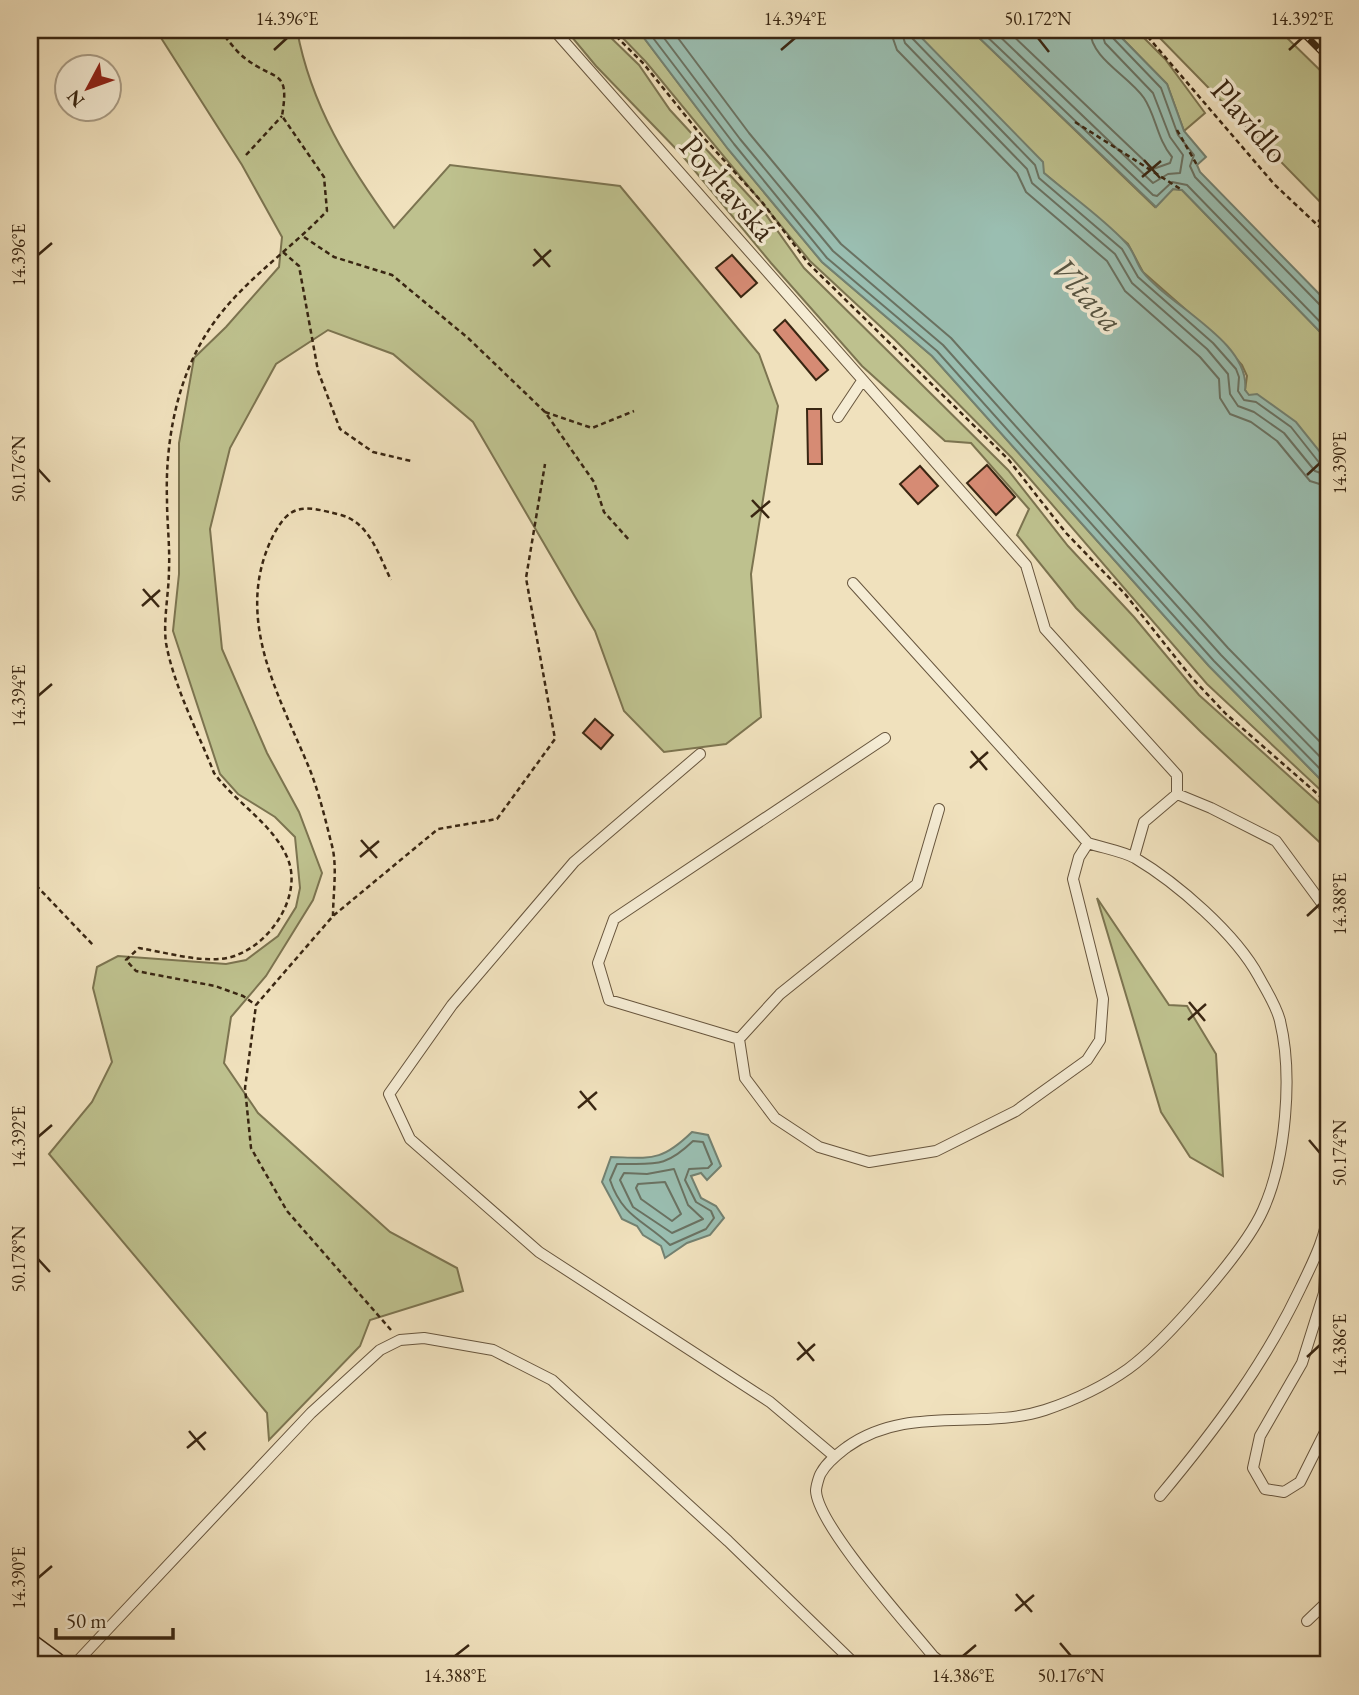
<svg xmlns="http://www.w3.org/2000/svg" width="1359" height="1695" viewBox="0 0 1359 1695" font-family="'EB Garamond',serif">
<rect width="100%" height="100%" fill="#f0e1bd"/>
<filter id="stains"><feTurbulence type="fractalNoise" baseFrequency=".00286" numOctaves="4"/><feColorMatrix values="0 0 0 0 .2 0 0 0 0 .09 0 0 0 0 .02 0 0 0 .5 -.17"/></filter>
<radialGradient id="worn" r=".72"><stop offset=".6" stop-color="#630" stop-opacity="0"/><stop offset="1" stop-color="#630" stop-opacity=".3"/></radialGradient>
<path fill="#bec18e" stroke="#7c7450" stroke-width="2" d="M156 30H297C311 106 349 166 394 228L450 165 620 186 759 354 778 406 751 574 761 717 726 744 664 752 624 711 595 631 473 422 393 354 328 330 276 364 230 448 210 529 222 649 267 753 299 812 322 873 313 900 266 976 231 1017 224 1063 258 1113 390 1232 457 1268 463 1291 370 1320 360 1346 269 1440 267 1413 49 1154 92 1102 112 1062 93 988 97 967 118 956 226 964 246 960 278 936 296 907 300 888 295 837 275 817 238 794 220 774 173 631 179 574V443L194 358 226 327 279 267 282 237 242 165Z
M566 30H603L639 65 670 110 764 212 804 268 1008 470 1068 546 1134 617 1199 695 1329 812V851L1201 732 1076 608 1017 535 1029 509 971 443 945 441 862 366 771 263 681 154 596 66Z
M615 30H638L728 149 822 262 932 356 1209 666 1329 788V798L1207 684 1012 458 895 340 810 261 646 62Z
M914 30H971L1155 207 1173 189 1182 190 1329 341 1324 347 1322 361 1329 368V463L1249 396 1245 390 1247 376 1242 365 1218 338 1143 272 1128 244 1044 173Z
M1114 30H1136L1165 59 1205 113 1184 131 1167 84Z
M1152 30H1279L1329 79V211Z
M1097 898 1169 1005 1187 1006 1216 1054 1223 1176 1190 1157 1161 1112Z"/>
<path fill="#9abeb1" stroke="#738171" stroke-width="2" d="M638 30H914L1043 162 1044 173C1071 196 1102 217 1126 243 1134 251 1136 263 1142 271 1168 305 1251 342 1245 390L1249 395 1257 394 1296 422 1329 463V788L1209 666 932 356 822 262 728 149Z
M971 30H1114L1167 84 1184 131 1206 157 1197 165 1200 172 1329 304V341L1182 190 1173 189 1156 207Z
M692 1132 708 1135 721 1166 707 1180 701 1173 691 1176 701 1198 716 1206 724 1218 710 1235 687 1243 665 1258 661 1246 643 1235 637 1226 622 1219 602 1182 611 1157C652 1158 661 1162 692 1132Z"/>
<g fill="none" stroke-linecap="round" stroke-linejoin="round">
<path stroke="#6a7262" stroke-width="2" d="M647 30 734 144 827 258 937 351 1214 661 1329 778
M658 30 740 139 833 251 943 345 1221 655 1329 766
M672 30 749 133 841 244 951 338 1228 648 1329 751
M890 30 897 50 1017 173 1026 192 1107 261 1125 291 1200 357 1219 379 1220 398 1230 414 1251 422 1277 441 1310 481 1329 487
M901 30 905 43 1027 169 1032 183 1115 254 1132 283 1207 349 1228 374 1230 394 1238 406 1254 412 1284 433 1315 471 1329 476
M910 30 912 38 1035 165 1039 178 1122 249 1138 277 1213 343 1236 369 1239 377 1238 391 1244 400 1256 402 1291 427 1321 465 1329 467
M980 30 1153 195 1157 196 1172 182 1187 185 1329 331
M993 30 1153 183 1168 174 1180 173 1183 155 1170 137 1153 93 1105 43 1101 30
M1007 30 1153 169 1170 163 1172 157C1157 139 1156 116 1144 98 1128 75 1091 59 1090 30
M1110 30 1112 37 1161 88 1178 135 1194 155 1190 166 1195 177 1321 306 1329 309
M693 1141 703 1142 712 1164 708 1168 689 1169 685 1180 696 1202 711 1211 714 1218 706 1229 670 1245C644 1220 623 1218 610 1180L617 1164C654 1163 664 1169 693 1141Z
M674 1169 688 1205 703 1219 672 1233 633 1207 620 1180 624 1173 647 1174Z
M665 1182 681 1214 672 1221 641 1199 636 1188 638 1184Z"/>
</g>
<path fill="#d68b74" stroke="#392612" stroke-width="2" d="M732 255 757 283 741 297 716 268Z
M785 320 828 370 816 380 774 330Z
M807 409H821L822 464H808Z
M987 465 1015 497 996 515 967 483Z
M920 466 938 486 918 504 900 484Z
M595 719 613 735 601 749 583 733Z"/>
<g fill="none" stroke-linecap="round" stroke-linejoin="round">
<g stroke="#67553d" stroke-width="12">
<path id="lane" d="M554 30 1026 565 1045 629 1177 775V794
M838 417 862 381
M853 583 1088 843C1103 848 1122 851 1135 858 1177 883 1236 934 1259 977 1266 990 1277 1007 1280 1021 1293 1075 1286 1159 1263 1210 1245 1251 1164 1343 1128 1369 1104 1386 1072 1401 1045 1410 980 1431 907 1404 847 1447 838 1454 827 1462 821 1473 819 1476 816 1487 816 1491 818 1526 908 1625 933 1656L944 1665
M700 754 574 862 452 1005 389 1094 410 1139 539 1252 770 1402 834 1456
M939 809 917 884 780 994 739 1039 745 1078 775 1118 819 1147 869 1162 936 1151 1016 1111 1087 1060 1100 1040 1103 999 1073 879 1079 857 1088 843
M1134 857 1144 822 1177 794 1211 808 1276 841 1329 913
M739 1039 609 1000 598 963 614 919 885 738
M1327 1234 1324 1293 1302 1363 1260 1436 1253 1468 1265 1489 1284 1492 1300 1482 1329 1424
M1160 1496C1215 1430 1264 1365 1301 1287 1314 1260 1326 1237 1329 1207
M1307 1621 1329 1600
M74 1665 311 1413 380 1350 400 1340 424 1338 493 1350 552 1380 728 1541 856 1665"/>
</g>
<g stroke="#392612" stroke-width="29">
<path id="secondary" d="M30 1648 53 1665"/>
</g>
<path stroke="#392612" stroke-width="2.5" stroke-dasharray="5 3.5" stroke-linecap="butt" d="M219 30C228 39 236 52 246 59 276 82 290 68 282 116L324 177 327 211C287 253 235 286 205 336 176 383 165 445 167 500 167 523 170 546 169 569 169 593 163 620 166 643 174 687 198 732 214 773 236 803 272 823 287 857 306 899 262 957 219 959 194 961 164 952 139 948L126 960 136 971 215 986 243 996 256 1005
M610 30 643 63 701 135 762 202 808 263 1008 459 1066 533 1125 594 1191 677 1226 714 1329 804
M1142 30 1274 184 1329 236
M1075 122 1182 190
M1177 130 1197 165
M246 155 282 116
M1318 220 1329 229
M304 237 334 257 392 275 468 338 545 412 594 482 604 512 630 541
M283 252 299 266 318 371 340 429 373 452 411 461
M545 412 592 428 634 411
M30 879 93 945
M333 916C333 893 338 864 331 842 325 818 319 793 310 770 280 697 233 619 272 538 290 501 305 506 341 515 370 523 379 556 391 580
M391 1330 287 1211 251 1148 245 1088 256 1005 333 916 438 829 497 819 555 739 526 578 545 464"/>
<use href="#lane" stroke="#f5ecd4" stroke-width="10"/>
<use href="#secondary" stroke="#f5ecd4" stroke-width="26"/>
<g stroke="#392612" stroke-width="7">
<path id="rail" d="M1300 30 1329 59"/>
</g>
<use href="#rail" stroke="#f5ecd4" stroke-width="4.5" stroke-dasharray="13" stroke-linecap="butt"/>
</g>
<path fill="none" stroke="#392612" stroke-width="2.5" d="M1038 38 1049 52M274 50 287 38M781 50 795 38M1289 50 1302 38M1144 160 1160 178M1142 177 1161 161M534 249 550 267M38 255 52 243M533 266 551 250M38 469 50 482M1307 475 1320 463M752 500 769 518M751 517 770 501M143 589 159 607M142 606 160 590M38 696 52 684M971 751 987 770M970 768 988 752M361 840 377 858M360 857 379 841M1307 916 1320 904M1189 1002 1205 1021M1188 1020 1206 1004M580 1091 596 1110M578 1108 597 1092M38 1137 52 1125M1309 1140 1320 1153M38 1259 50 1272M798 1342 814 1361M1307 1357 1320 1345M797 1360 815 1344M189 1431 205 1450M187 1448 206 1432M38 1578 52 1566M1016 1594 1032 1612M1015 1611 1034 1595M1060 1643 1071 1656M455 1656 469 1645M963 1656 976 1645"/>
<g text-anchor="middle" stroke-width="7" stroke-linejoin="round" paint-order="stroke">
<g font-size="32" fill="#392612" stroke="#f5ecd4">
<text transform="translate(1250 121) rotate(49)" y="11">Plavidlo</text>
<text transform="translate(728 188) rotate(49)" y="11">Povltavská</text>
</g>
<g font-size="33" font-style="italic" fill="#565442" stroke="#f5ecd4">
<text transform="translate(1088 294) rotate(48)" y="12">Vltava</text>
</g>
</g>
<rect width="1359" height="1695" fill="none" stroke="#f0e1bd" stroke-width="77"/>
<g transform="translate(88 88) rotate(229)"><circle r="33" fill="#f5ecd4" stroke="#aa9d86" stroke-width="2"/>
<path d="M0-5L12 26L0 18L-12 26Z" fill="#8f2418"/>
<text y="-10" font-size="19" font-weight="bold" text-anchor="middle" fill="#392612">N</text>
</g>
<path d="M56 1628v10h117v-10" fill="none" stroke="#392612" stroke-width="3.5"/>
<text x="66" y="1628" font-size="21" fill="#392612" stroke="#f5ecd4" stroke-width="5" paint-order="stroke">50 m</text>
<rect x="38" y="38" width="1282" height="1618" fill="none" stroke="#392612" stroke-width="2.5"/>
<g font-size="18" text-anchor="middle" fill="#392612">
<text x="287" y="25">14.396°E</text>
<text x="795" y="25">14.394°E</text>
<text x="1038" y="25">50.172°N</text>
<text x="1302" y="25">14.392°E</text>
<text transform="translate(19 255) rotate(-90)" y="6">14.396°E</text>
<text transform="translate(1340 463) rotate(-90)" y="6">14.390°E</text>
<text transform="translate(19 469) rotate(-90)" y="6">50.176°N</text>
<text transform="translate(19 696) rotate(-90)" y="6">14.394°E</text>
<text transform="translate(1340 904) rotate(-90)" y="6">14.388°E</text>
<text transform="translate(19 1137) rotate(-90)" y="6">14.392°E</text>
<text transform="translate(1340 1153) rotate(-90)" y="6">50.174°N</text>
<text transform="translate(19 1259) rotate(-90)" y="6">50.178°N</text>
<text transform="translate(1340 1345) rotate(-90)" y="6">14.386°E</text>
<text transform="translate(19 1578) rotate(-90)" y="6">14.390°E</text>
<text x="455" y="1682">14.388°E</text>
<text x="963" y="1682">14.386°E</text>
<text x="1071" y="1682">50.176°N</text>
</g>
<rect width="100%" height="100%" filter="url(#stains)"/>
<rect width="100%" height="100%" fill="url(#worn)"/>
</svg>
